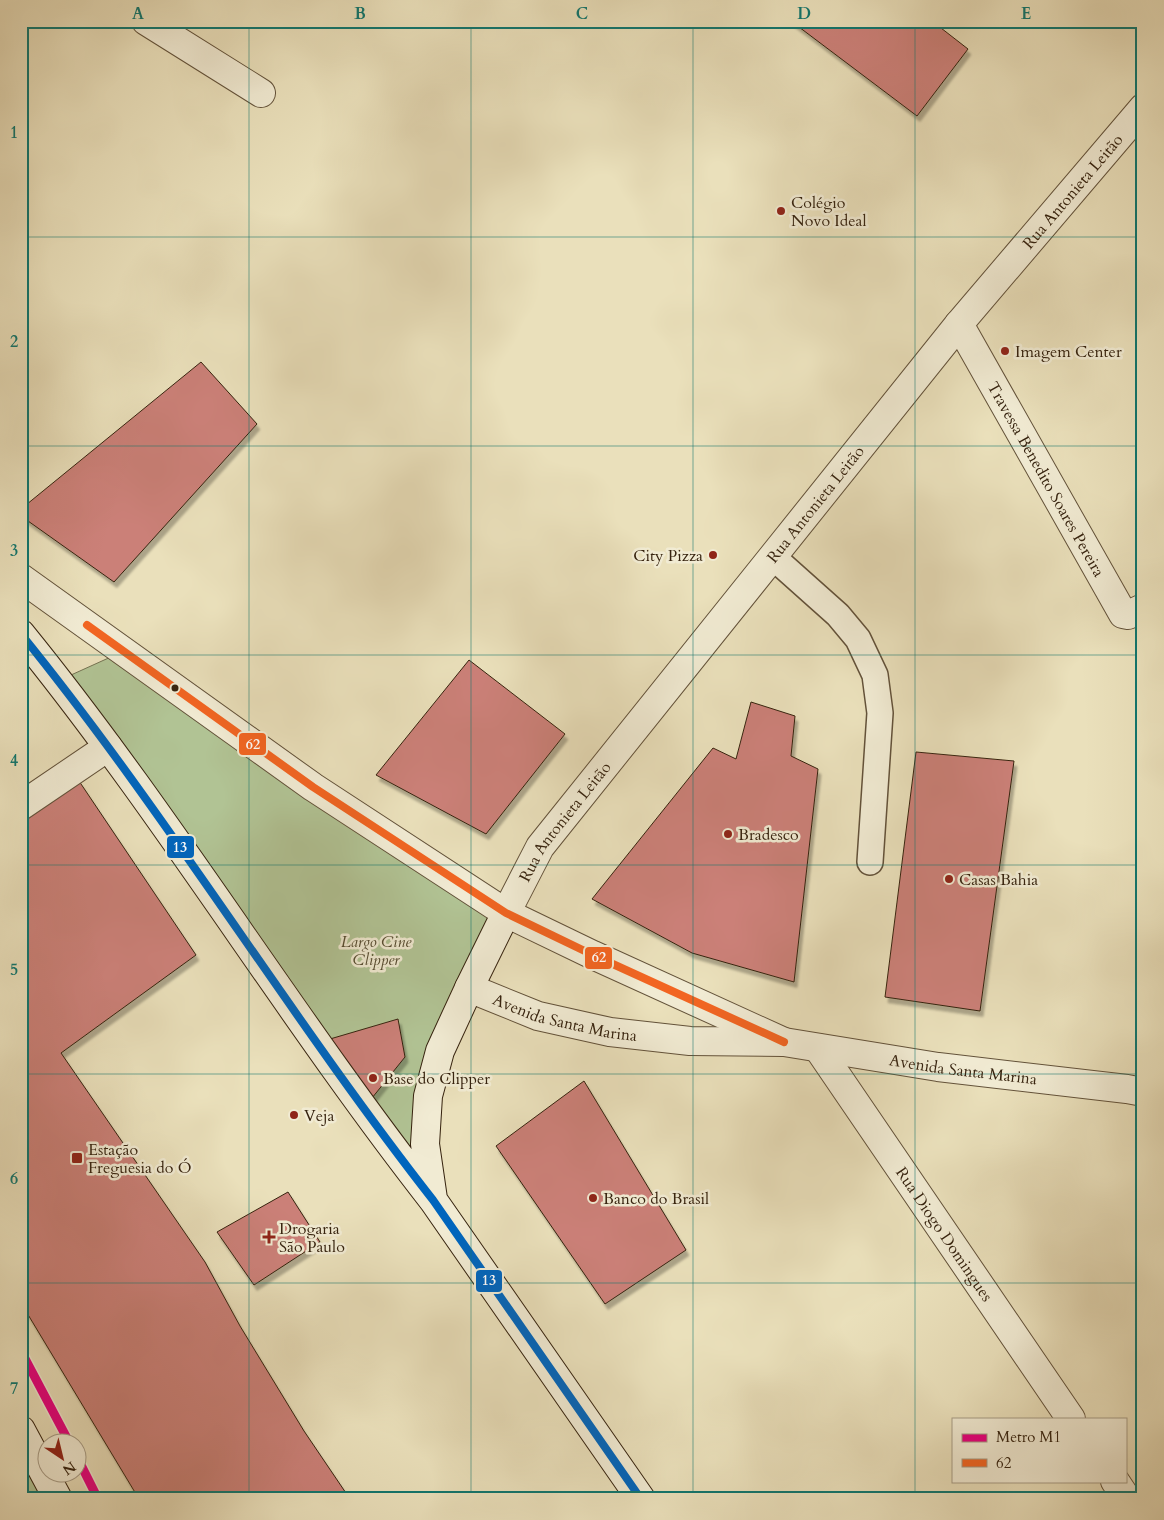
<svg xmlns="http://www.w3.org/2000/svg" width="1164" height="1520" viewBox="0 0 1164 1520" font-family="Cardo,serif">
<defs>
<filter id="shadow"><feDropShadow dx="3" dy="5.5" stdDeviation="1" flood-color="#0004"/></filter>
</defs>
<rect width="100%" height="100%" fill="#eae0bb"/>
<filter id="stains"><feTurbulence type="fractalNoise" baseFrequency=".004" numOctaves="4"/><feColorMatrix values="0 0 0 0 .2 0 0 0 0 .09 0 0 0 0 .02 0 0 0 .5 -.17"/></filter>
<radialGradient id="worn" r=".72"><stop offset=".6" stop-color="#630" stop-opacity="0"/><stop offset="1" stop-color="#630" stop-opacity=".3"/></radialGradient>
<path fill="#b1c394" stroke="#747352" d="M124 651 506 913 440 1051 433 1200 71 675Z
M21 1430 58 1499H21Z"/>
<path fill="#cb8078" stroke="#36230f" filter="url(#shadow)" d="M791 21H932L968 49 917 116Z
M201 362 257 424 114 582 21 516V509Z
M469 660 565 734 486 834 376 775Z
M751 702 795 716 791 756 818 769 794 982 692 953 592 899 713 748 736 759Z
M916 752 1014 761 980 1011 885 997Z
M79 781 196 955 61 1053 205 1262 240 1326 304 1431 350 1499H139L21 1303V823Z
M398 1019 405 1057 372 1098 330 1039Z
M584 1081 686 1250 605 1304 496 1146Z
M288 1192 320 1242 254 1285 217 1232Z"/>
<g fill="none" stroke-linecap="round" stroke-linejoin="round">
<g stroke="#63523a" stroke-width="28">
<path id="service" d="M773 557 838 615 858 639 875 675 880 713 870 862"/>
</g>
<g stroke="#63523a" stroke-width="30">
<g id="minor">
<path d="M146 21 261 93"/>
<path id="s1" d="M959 324 1123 614 1128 615 1143 608"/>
<path d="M21 806 108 747"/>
<path id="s2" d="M506 913 540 847 959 324 1143 108"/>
<path id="s3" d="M818 1048 1071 1419"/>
<path d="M1115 1481 1127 1499"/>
</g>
</g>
<g stroke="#63523a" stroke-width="30">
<g id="tertiary">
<path d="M21 578 313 787 506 913 593 955 784 1042"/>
<path id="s4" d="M469 988 538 1016 610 1032 690 1041 784 1042 938 1067 1127 1089 1143 1092"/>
</g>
</g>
<g stroke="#36230f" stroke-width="30">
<path id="secondary" d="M21 634C168 815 289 1016 433 1200L641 1499
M433 1199 425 1144 428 1096 440 1051 469 988 506 913
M21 1430 58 1499"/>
</g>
<use href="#service" stroke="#f1ebd3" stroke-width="25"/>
<use href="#minor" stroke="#f1ebd3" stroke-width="28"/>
<use href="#tertiary" stroke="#f1ebd3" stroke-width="28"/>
<use href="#secondary" stroke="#f1ebd3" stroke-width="28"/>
<g stroke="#f1ebd3" stroke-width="11">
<path id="bus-1" d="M87 625 313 787 506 913 593 955 784 1042"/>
</g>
<g stroke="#f1ebd3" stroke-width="11">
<path id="bus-2" d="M21 634C168 815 289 1016 433 1200L641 1499"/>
</g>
<use href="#bus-1" stroke="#f26522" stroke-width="8"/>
<use href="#bus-2" stroke="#0065bd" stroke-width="8"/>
<g stroke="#f1ebd3" stroke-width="12">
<path id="metro-1" d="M21 1351 69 1442
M78 1459 98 1499"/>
</g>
<use href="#metro-1" stroke="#e5007d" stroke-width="9"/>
</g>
<path fill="none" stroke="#0f766e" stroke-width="1" stroke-opacity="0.55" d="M249 21V1499M471 21V1499M693 21V1499M915 21V1499M21 237H1143M21 446H1143M21 655H1143M21 865H1143M21 1074H1143M21 1283H1143"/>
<g fill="#8f2418" stroke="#f1ebd3" stroke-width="2">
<circle cx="781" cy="211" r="5"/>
<circle cx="1005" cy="351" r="5"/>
<circle cx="713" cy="555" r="5"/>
<circle cx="728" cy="834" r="5"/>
<circle cx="949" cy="879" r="5"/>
<circle cx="373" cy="1078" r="5"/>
<circle cx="294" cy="1115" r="5"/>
<rect x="71" y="1152" width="12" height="12" rx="2.5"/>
<circle cx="593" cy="1198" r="5"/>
<path d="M266.5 1229.5h5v5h5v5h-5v5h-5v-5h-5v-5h5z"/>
</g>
<circle fill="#36230f" stroke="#f1ebd3" stroke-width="2" cx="175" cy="688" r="4.5"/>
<g text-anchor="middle" stroke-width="5" stroke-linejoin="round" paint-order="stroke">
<g font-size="16" fill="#36230f" stroke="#f1ebd3">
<text dy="6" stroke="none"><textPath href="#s2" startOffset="919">Rua Antonieta Leitão</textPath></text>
<text dy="6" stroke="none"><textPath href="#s1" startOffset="178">Travessa Benedito Soares Pereira</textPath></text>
<text dy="6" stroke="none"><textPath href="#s2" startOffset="514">Rua Antonieta Leitão</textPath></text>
<text dy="6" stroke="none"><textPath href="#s2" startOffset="109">Rua Antonieta Leitão</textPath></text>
<text dy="6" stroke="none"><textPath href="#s4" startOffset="101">Avenida Santa Marina</textPath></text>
<text dy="6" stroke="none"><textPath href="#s4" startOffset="504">Avenida Santa Marina</textPath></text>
<text dy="6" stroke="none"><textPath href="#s3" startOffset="225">Rua Diogo Domingues</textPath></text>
</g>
<g font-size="16" fill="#36230f" stroke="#f1ebd3" text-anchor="start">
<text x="791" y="208">Colégio<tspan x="791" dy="18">Novo Ideal</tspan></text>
<text x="1015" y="357">Imagem Center</text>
<text x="703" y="561" text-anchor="end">City Pizza</text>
<text x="738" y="840">Bradesco</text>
<text x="959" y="885">Casas Bahia</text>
<text x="383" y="1084">Base do Clipper</text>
<text x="304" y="1121">Veja</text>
<text x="88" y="1155">Estação<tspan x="88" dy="18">Freguesia do Ó</tspan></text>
<text x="603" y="1204">Banco do Brasil</text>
<text x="279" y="1234">Drogaria<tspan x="279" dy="18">São Paulo</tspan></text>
</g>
<g font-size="16" font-style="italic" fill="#554b30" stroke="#f1ebd3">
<text x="376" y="947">Largo Cine<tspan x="376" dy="18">Clipper</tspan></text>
</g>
</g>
<g stroke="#f1ebd3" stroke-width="2">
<rect x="238" y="732" width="29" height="24" rx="5" fill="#f26522"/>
<rect x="166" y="835" width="29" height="24" rx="5" fill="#0065bd"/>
<rect x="584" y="946" width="29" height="24" rx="5" fill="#f26522"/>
<rect x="475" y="1269" width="28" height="24" rx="5" fill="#0065bd"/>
</g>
<g font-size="14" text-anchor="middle" font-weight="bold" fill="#fff">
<text x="253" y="749">62</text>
<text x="180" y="852">13</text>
<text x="599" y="962">62</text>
<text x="489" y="1285">13</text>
</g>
<rect width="1164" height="1520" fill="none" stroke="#eae0bb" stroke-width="55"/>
<rect x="952" y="1418" width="175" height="65" fill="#f1ebd3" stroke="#a69b85"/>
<rect x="962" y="1434" width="25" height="8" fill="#e5007d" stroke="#a69b85"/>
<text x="996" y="1442" font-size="15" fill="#36230f">Metro M1</text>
<rect x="962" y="1459" width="25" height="8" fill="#f26522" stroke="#a69b85"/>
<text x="996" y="1468" font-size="15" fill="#36230f">62</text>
<g transform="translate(62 1458) rotate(145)"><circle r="24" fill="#f1ebd3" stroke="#a69b85"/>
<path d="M0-4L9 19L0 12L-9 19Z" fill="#8f2418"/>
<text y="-8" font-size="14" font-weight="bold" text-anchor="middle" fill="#36230f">N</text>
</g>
<rect x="28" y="28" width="1108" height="1464" fill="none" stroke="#0f766e" stroke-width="2"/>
<g font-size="16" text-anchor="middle" font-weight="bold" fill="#0f766e">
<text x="138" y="19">A</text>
<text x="360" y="19">B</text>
<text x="582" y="19">C</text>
<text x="804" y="19">D</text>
<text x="1026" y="19">E</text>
<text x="14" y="138">1</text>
<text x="14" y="347">2</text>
<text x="14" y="556">3</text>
<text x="14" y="766">4</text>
<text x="14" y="975">5</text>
<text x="14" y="1184">6</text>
<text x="14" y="1394">7</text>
</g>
<rect width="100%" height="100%" filter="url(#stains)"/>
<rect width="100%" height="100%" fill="url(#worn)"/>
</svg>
